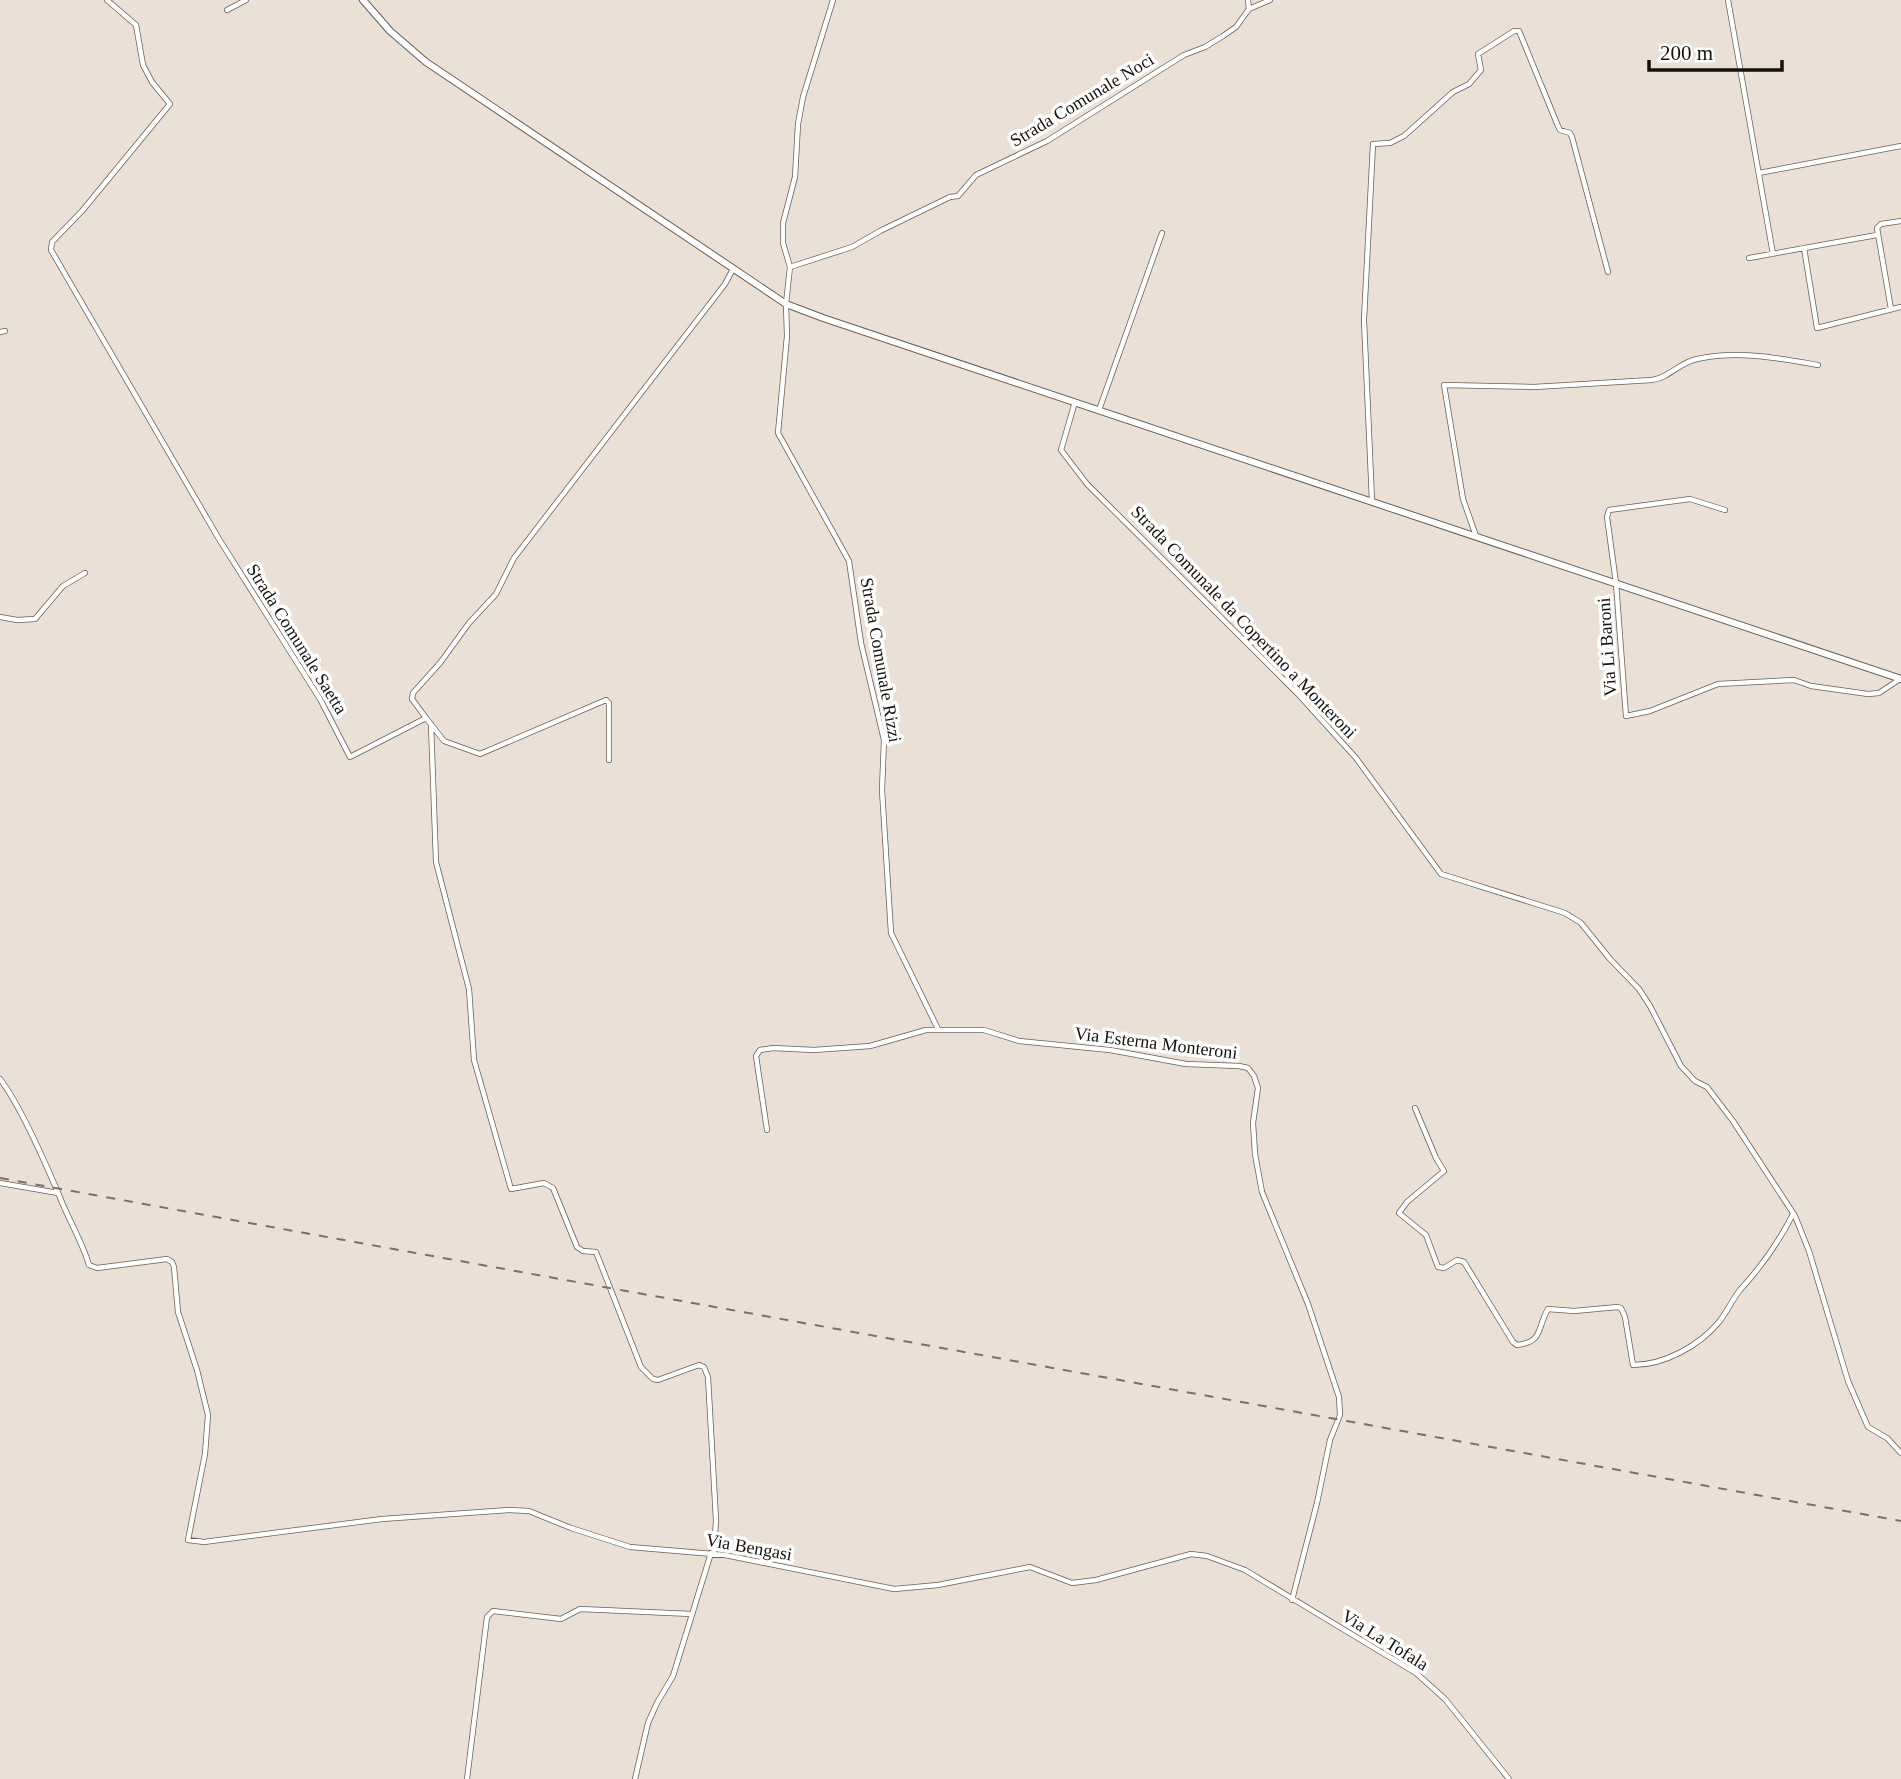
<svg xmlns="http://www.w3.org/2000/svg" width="1901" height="1779" viewBox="0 0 1901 1779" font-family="Georgia,serif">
<rect width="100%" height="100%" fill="#ebe0d5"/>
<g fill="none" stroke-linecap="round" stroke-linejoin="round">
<g stroke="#685e55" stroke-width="6">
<path id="minor" d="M107 0 136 25 143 65 152 82 170 104 82 211 52 242 51 250 219 539 320 699 350 757 426 718 412 699 413 693 440 663 469 623 496 594 514 558 725 284 733 269
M833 0 803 97 798 124 795 177 783 223V243L790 267 786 304 787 336 778 433 849 561 861 643 884 740 882 790 891 933 938 1029
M1248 0 1249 9
M1728 0 1773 254
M227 10 246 0
M1759 173 1901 146
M1804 248 1817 328 1901 307
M1749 258 1877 235
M790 267 852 247 880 231 950 197 958 196 976 175 1047 141 1184 55 1205 47 1223 36 1236 27 1249 9 1270 0
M1891 309 1877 228 1881 224 1901 221
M0 332 5 331
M1075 402 1061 450 1087 484 1298 694 1356 758 1441 874 1565 913 1581 923 1610 959 1639 989 1650 1006 1681 1066 1695 1081 1707 1087 1733 1121 1795 1216 1809 1251 1848 1381 1868 1427 1887 1438 1901 1453
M1099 410 1162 233
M1372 501 1364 320 1373 144 1390 143 1404 136 1453 92 1469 84 1481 70 1478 54 1514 31H1519L1558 126 1560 130 1570 133 1572 137 1608 272
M1725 510 1690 499 1609 510 1607 517 1616 583 1626 716 1650 711 1718 684 1794 680 1811 686 1868 694 1879 693 1900 679
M1476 536 1463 499 1444 385 1534 387 1652 380C1669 378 1680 362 1697 359 1738 350 1778 358 1818 365
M0 617 17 620 35 619 63 586 85 573
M426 718 444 741 480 754 606 700 609 703V760
M431 724 436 862 469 989 474 1060 511 1189 544 1183 553 1188 577 1247 583 1251 596 1252 641 1367 653 1379 658 1380 699 1365 704 1367 708 1377 716 1520 714 1553
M0 1079C21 1106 45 1162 59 1195 68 1219 82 1241 89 1265L97 1268 167 1259 172 1262 174 1267 178 1312 197 1370 208 1415 205 1454 188 1540 204 1542 382 1519 509 1510 529 1511 571 1528 630 1547 725 1555 894 1589 938 1585 1030 1567 1072 1583 1096 1580 1191 1554 1207 1556 1245 1570 1416 1673 1445 1699 1509 1779
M1415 1108 1436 1158 1444 1171 1407 1202 1399 1213 1426 1235 1438 1267 1444 1268 1457 1260 1464 1262 1513 1342 1517 1345C1544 1342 1537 1327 1548 1309L1574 1311 1618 1307 1621 1308 1625 1317 1633 1365C1664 1365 1699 1346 1719 1322 1727 1312 1732 1300 1740 1290 1761 1267 1779 1242 1793 1214
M767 1130 756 1056 760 1050 773 1048 814 1050 870 1046 926 1030H984L1019 1041 1110 1050 1186 1064 1239 1066 1248 1068 1254 1076 1258 1088 1253 1123 1255 1154 1262 1192 1308 1304 1339 1397 1340 1415 1330 1440 1317 1503 1292 1600
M0 1183 58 1193
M467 1779 487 1617 493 1611 561 1619 580 1609 692 1614
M635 1779 648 1723 657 1703 673 1676 711 1553"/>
</g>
<g stroke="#685e55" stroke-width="8">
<path id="tertiary" d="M363 0 390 31 426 62 786 304 823 318 1901 679"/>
</g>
<use href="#minor" stroke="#fff" stroke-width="4.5"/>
<use href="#tertiary" stroke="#fff" stroke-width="6"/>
<path stroke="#78716a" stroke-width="2" stroke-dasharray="9 9" stroke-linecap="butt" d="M0 1178 1901 1521"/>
</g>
<g text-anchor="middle" stroke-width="7" stroke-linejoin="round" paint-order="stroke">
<g font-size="18" fill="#15110e" stroke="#fff">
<text transform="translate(1082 100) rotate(-31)" y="6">Strada Comunale Noci</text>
<text transform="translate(1244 622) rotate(46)" y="6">Strada Comunale da Copertino a Monteroni</text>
<text transform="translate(297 639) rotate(58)" y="6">Strada Comunale Saetta</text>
<text transform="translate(1607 647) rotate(-94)" y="6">Via Li Baroni</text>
<text transform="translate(881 660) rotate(80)" y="6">Strada Comunale Rizzi</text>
<text transform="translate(1156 1043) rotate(7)" y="6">Via Esterna Monteroni</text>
<text transform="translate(749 1547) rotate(10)" y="6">Via Bengasi</text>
<text transform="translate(1385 1640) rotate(32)" y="6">Via La Tofala</text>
</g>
</g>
<path d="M1649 60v10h133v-10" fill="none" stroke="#15110e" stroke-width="3.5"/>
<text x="1660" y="60" font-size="21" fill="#15110e" stroke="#ffffff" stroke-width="5" paint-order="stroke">200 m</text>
</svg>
